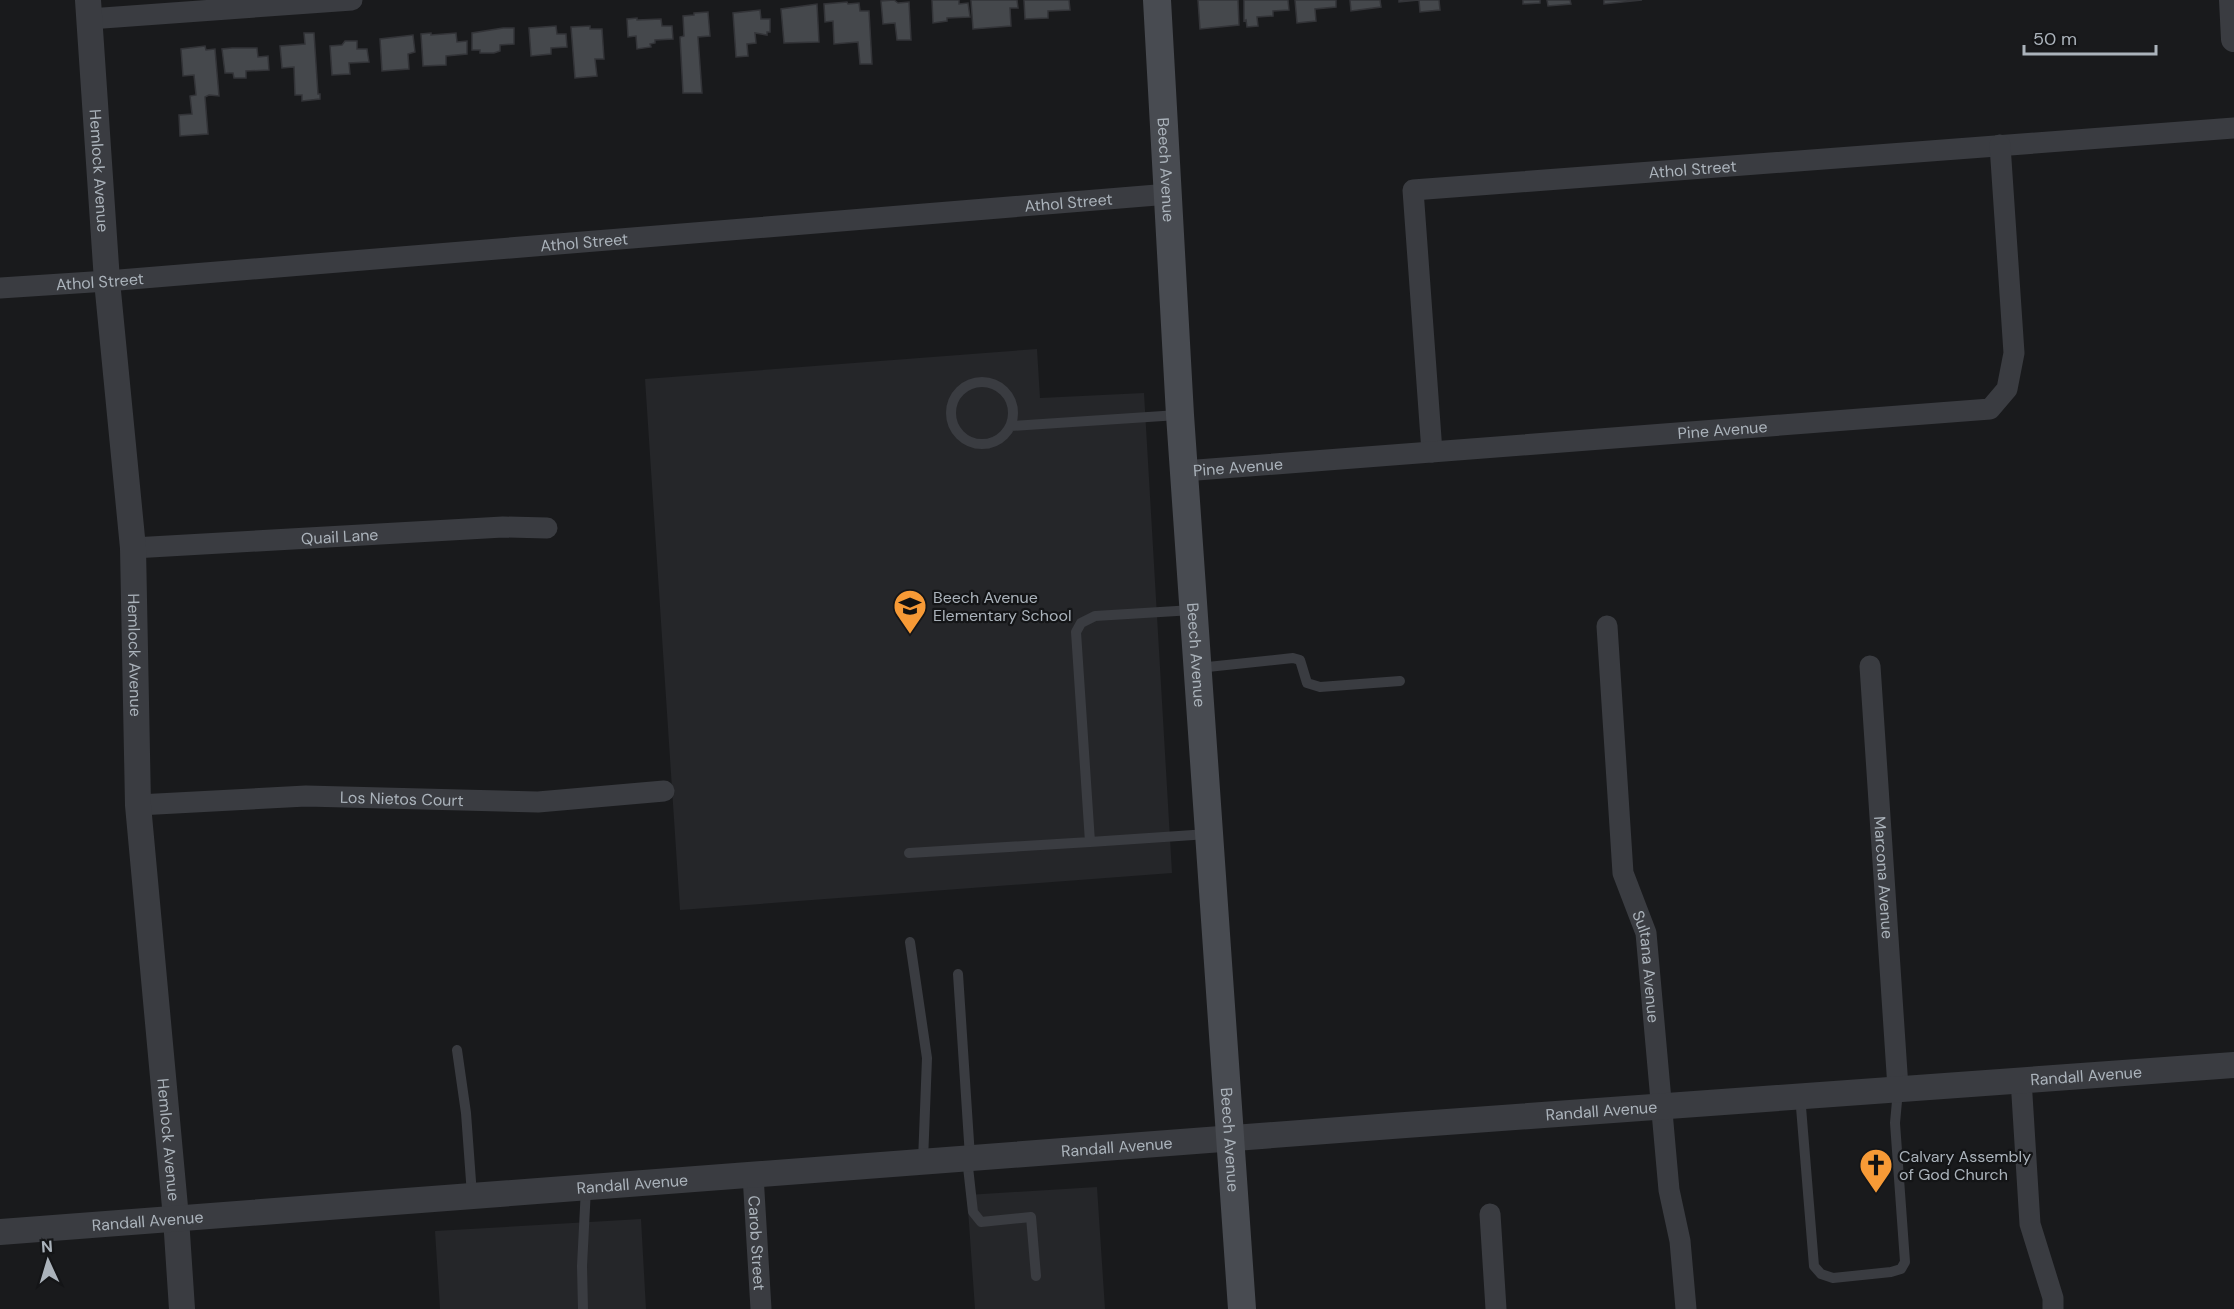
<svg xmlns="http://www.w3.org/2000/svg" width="2234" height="1309" viewBox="0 0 2234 1309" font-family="'DM Sans',sans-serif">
<rect width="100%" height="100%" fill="#191a1c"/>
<path fill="#252629" d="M1037 349 1040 398 1144 393 1172 873 680 910 645 379Z
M1097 1187 1105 1309H975L967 1195Z
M641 1219 646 1309H440L435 1231Z"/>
<path fill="#45484c" stroke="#333438" stroke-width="1.5" d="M894 0 898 3 909 2 911 40H897L895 23 883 24 881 1Z
M932 0H959V4L968 3 970 17 947 18V21L933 23Z
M971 0H1017L1018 8H1010L1011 26 973 29Z
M1024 0H1069L1070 10 1048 11V18L1025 19Z
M1198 0H1238L1239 25 1200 29Z
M1244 0H1288L1289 10 1273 11V16L1257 17 1258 26 1247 27 1246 20 1244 21Z
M1295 0H1336V7L1315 9 1316 21 1297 23Z
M1350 0H1380L1381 7 1351 11Z
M1399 0H1439L1440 10 1420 12 1419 0 1399 2Z
M1523 0H1540V3L1523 4Z
M1547 0H1570L1571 4 1548 6Z
M1604 0H1642L1604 4Z
M847 2 848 4 859 3 860 11H869L872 64H860L858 42 834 44 833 21 825 22 824 4Z
M817 4 819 42 784 43 781 9Z
M760 10 761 19H770V32H767V35L755 33 756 43 747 44 748 56 736 57 733 13Z
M708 12 710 36 698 37 702 93H683L680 37 684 36 683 16 694 15V13Z
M637 18V20L661 19 662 26H672L673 39 655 40V43L650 44 651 47 637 49 636 36 628 37 627 19Z
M556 26 557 34H566L567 47 551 48V54L531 56 529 28Z
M590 26V29H602L604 59H595L597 76 575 78 571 27Z
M503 28H514V44L500 45V51L494 53H480V50H472V33Z
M304 33H314L318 94H320V99L302 101V95H295L294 67 282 68 280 46 305 44Z
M431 33V35L456 33 457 42 467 41V54L446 56V65L423 66 421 34Z
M413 35 415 52 408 54 409 69 382 71 380 39Z
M345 41H357V49H367L369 62 349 63 350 74 332 75 330 46 342 45Z
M205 46 206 50 215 49 219 96 209 95 205 97 208 134 180 136 179 115 192 114 190 96 196 95 194 75 183 76 181 49Z
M232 48H257L258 57 268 56 269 70 246 71V78H234L233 73H225L222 49Z"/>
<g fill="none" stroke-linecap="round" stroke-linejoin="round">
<path stroke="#3a3c41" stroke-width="10" d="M951 413a31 31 0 1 1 62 0a31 31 0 1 1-62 0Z
M1011 426 1178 415
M1193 610 1095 616 1081 623 1076 632 1090 842 1208 834
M1198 668 1293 658 1300 660 1307 683 1320 687 1400 681
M909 853 1090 842
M910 942 927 1058 923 1161
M958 974 970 1157
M457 1050 466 1113 472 1195
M1800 1095 1814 1266 1821 1274 1833 1278 1891 1272 1901 1269 1905 1262 1895 1123 1898 1090
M967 1158 973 1212 981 1222 1031 1217 1036 1276
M583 1309 582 1266 586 1188"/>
<g stroke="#3a3c41" stroke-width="21">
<path d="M89 19 352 0"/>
<path id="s1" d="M0 288 107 281 1169 194"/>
<path id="s2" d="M1432 452 1413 190 2234 128"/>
<path id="s3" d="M1184 471 1990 409 2007 389 2014 353 2000 145"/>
<path id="s4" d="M133 548 503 527 547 528"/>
<path id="s5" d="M1607 626 1623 873 1646 933 1669 1190 1680 1241 1686 1309"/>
<path id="s6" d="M1870 666 1898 1088"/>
<path id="s7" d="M138 805 306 796 538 802 664 791"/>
<path d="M2021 1079 2030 1224 2053 1298V1309"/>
<path id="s8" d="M753 1175 761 1309"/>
<path d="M1490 1214 1496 1309"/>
</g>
<g stroke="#3a3c41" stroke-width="26">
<path id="s9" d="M88 0 107 281 133 548 138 805 176 1218 182 1309"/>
<path d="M2232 0 2234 39"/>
<path id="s10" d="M0 1232C745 1175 1489 1117 2234 1065"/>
</g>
<path stroke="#484b51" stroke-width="28" id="s11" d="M1157 0 1180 415 1242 1309"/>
</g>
<defs>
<g id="school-pin" transform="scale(1.725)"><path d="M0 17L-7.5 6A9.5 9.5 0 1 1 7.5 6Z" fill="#f79a36" stroke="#141517"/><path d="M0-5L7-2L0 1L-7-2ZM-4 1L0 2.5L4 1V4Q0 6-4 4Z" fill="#111"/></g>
<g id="church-pin" transform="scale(1.725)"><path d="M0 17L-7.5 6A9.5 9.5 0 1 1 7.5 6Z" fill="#f79a36" stroke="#141517"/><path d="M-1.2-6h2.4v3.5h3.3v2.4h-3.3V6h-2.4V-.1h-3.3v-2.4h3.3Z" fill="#111"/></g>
</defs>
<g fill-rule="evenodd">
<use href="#school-pin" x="910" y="606"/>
<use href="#church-pin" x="1876" y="1165"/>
</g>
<g text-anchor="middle" stroke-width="4.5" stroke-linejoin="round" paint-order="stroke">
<g font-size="16" fill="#abb3bb" stroke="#141517">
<text dy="6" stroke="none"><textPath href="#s2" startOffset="543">Athol Street</textPath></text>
<text dy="6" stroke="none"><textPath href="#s9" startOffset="171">Hemlock Avenue</textPath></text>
<text dy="6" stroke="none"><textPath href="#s11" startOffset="170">Beech Avenue</textPath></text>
<text dy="6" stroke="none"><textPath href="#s1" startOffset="1072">Athol Street</textPath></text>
<text dy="6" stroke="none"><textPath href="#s1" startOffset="586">Athol Street</textPath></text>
<text dy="6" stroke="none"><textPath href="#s1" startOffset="100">Athol Street</textPath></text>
<text dy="6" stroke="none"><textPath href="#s3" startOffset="540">Pine Avenue</textPath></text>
<text dy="6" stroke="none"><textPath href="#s3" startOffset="54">Pine Avenue</textPath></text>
<text dy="6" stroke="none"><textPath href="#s4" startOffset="207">Quail Lane</textPath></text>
<text dy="6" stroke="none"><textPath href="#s9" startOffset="657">Hemlock Avenue</textPath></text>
<text dy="6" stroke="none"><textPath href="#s11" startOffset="656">Beech Avenue</textPath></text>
<text dy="6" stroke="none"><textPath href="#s7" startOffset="264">Los Nietos Court</textPath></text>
<text dy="6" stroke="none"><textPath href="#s6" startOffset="212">Marcona Avenue</textPath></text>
<text dy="6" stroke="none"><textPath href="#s5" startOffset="345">Sultana Avenue</textPath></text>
<text dy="6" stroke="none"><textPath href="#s10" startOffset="2092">Randall Avenue</textPath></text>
<text dy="6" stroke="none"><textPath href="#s10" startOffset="1606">Randall Avenue</textPath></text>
<text dy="6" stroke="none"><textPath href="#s9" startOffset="1143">Hemlock Avenue</textPath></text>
<text dy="6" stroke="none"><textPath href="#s11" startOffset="1142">Beech Avenue</textPath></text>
<text dy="6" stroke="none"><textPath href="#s10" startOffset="1120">Randall Avenue</textPath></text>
<text dy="6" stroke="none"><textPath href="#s10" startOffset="634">Randall Avenue</textPath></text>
<text dy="6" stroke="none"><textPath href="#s10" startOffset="148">Randall Avenue</textPath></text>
<text dy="6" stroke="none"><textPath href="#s8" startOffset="68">Carob Street</textPath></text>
</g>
<g font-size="16" fill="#abb3bb" stroke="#141517" text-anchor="start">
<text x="933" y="603">Beech Avenue<tspan x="933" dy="18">Elementary School</tspan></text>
<text x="1899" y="1162">Calvary Assembly<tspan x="1899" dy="18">of God Church</tspan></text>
</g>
</g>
<g transform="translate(48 1261) rotate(356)" stroke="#141517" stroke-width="4.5" paint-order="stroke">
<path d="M0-4.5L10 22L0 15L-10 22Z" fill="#abb3bb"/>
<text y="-9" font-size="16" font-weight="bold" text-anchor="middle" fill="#abb3bb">N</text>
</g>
<path d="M2024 45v9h132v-9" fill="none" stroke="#abb3bb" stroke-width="3"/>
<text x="2033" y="45" font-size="18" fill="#abb3bb" stroke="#141517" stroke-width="4.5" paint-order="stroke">50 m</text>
</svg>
